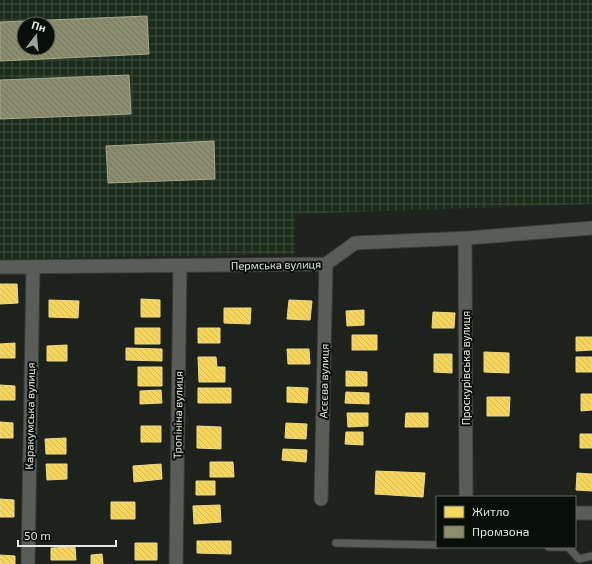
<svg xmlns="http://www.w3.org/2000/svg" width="592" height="564" viewBox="0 0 592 564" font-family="'Exo 2',sans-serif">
<defs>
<pattern id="industrial-grid" width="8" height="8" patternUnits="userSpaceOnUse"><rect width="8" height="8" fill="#1c2c1b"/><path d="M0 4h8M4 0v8" fill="none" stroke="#3d4b3c"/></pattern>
<pattern id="homes-back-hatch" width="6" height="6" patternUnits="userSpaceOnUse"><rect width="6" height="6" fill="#f6d55c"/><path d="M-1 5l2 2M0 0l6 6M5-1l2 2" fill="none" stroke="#d2b857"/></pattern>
<pattern id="industry-back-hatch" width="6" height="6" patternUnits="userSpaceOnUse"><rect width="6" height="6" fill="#8c8c6e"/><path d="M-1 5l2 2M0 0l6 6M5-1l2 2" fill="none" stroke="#72745f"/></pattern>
</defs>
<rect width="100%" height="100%" fill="#1d231c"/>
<path fill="url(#industrial-grid)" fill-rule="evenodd" d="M0 0H592V204L294 214 295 254 0 259ZM24 24H48V48H24Z"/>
<path fill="url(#homes-back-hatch)" stroke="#efdb83" d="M0 284H17L18 303 0 304Z
M141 299 160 300V317H141Z
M49 300 79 301 78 318 49 317Z
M289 300 312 301 310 320 287 319Z
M224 308H251L250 324 224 323Z
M364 310V325L347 326 346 311Z
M433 312 455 313 454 328H432Z
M135 328H160V344H135Z
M198 328H220V343H198Z
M352 335H377V350H352Z
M576 337H592V350L576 351Z
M15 343V358H0V344Z
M67 345V361H47V346Z
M126 348 162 349V361L126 360Z
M287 349H309L310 364H288Z
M484 352 509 353V373L484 372Z
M434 354H452V373L434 372Z
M198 357H216L217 367H225V382H199Z
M576 357H592V372H576Z
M138 367H162V386H138Z
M346 371 367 372V386H346Z
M0 385 15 386V400H0Z
M287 387 308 388 307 403 287 402Z
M198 388H231V403H198Z
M161 390 162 403 140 404V391Z
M346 392 369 393V404L345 403Z
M581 394H592V410L581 411Z
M487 397H510L509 416H487Z
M347 413H368V426L348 427Z
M406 413H428V427H405Z
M0 422 13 423V438H0Z
M286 423 307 424 306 439 285 438Z
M141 426H161V442H141Z
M197 426 221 427V449L197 448Z
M346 432H363V445L345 444Z
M580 434H592V448H580Z
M66 438V454H46L45 439Z
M283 449 307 450 306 462 282 460Z
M210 462H233L234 477H210Z
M46 464H67V479L47 480Z
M161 464 162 479 134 482 133 466Z
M376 471 425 473 423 497 375 494Z
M577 473 592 474V491L576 490Z
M196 481H215V495H196Z
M0 499 14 500V517H0Z
M111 502H135V519H111Z
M220 505 221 522 194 524 193 506Z
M197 541H231V554L197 553Z
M135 543H157V560H135Z
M75 547 76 560H51V548Z
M102 554 103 564H91V555Z
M0 555 15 556V564H0Z"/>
<path fill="url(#industry-back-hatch)" stroke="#a5a890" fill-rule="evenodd" d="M147 16 149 54 0 61V22ZM24 24H48V48H24Z
M129 75 131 114 0 119V80Z
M214 141 215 179 108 183 106 146Z"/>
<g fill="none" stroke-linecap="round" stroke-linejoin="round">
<g stroke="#393e38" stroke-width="9">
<path id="lane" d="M336 543 437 545
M549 547H568L579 559 592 556"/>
</g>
<g stroke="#393e38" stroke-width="15">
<path id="street" d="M465 238 466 497
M0 267 326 264 355 243 468 238 592 228
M321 499 326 264
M575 513H592
M28 564 33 267
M176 564 180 266"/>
</g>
<use href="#lane" stroke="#595c59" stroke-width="7"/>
<use href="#street" stroke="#595c59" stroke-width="13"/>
</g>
<g text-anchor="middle" stroke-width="4" stroke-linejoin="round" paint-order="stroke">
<g font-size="11" fill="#e0e8df" stroke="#080e08">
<text transform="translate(276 265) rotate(-1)" y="4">Пермська вулиця</text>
<text transform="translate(466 368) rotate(-90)" y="4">Проскурівська вулиця</text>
<text transform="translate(324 381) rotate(-89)" y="4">Асєєва вулиця</text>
<text transform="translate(178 415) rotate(-89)" y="4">Тропініна вулиця</text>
<text transform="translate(30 416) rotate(-89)" y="4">Каракумська вулиця</text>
</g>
</g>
<rect x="436" y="496" width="140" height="52" fill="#080e08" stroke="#5e655e"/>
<rect x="444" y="506" width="20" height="12" fill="#f6d55c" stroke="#5e655e"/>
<text x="472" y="516" font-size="12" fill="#e0e8df">Житло</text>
<rect x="444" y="526" width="20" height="12" fill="#8c8c6e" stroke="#5e655e"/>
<text x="472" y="536" font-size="12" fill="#e0e8df">Промзона</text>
<g transform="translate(36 36) rotate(16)"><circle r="19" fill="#080e08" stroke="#5e655e"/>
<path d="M0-3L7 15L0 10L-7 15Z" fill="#9ca39b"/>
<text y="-6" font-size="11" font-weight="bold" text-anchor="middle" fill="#e0e8df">Пн</text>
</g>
<path d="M18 540v6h98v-6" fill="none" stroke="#e0e8df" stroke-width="2"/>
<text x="24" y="540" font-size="12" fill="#e0e8df" stroke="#080e08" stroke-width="3" paint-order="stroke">50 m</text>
</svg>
